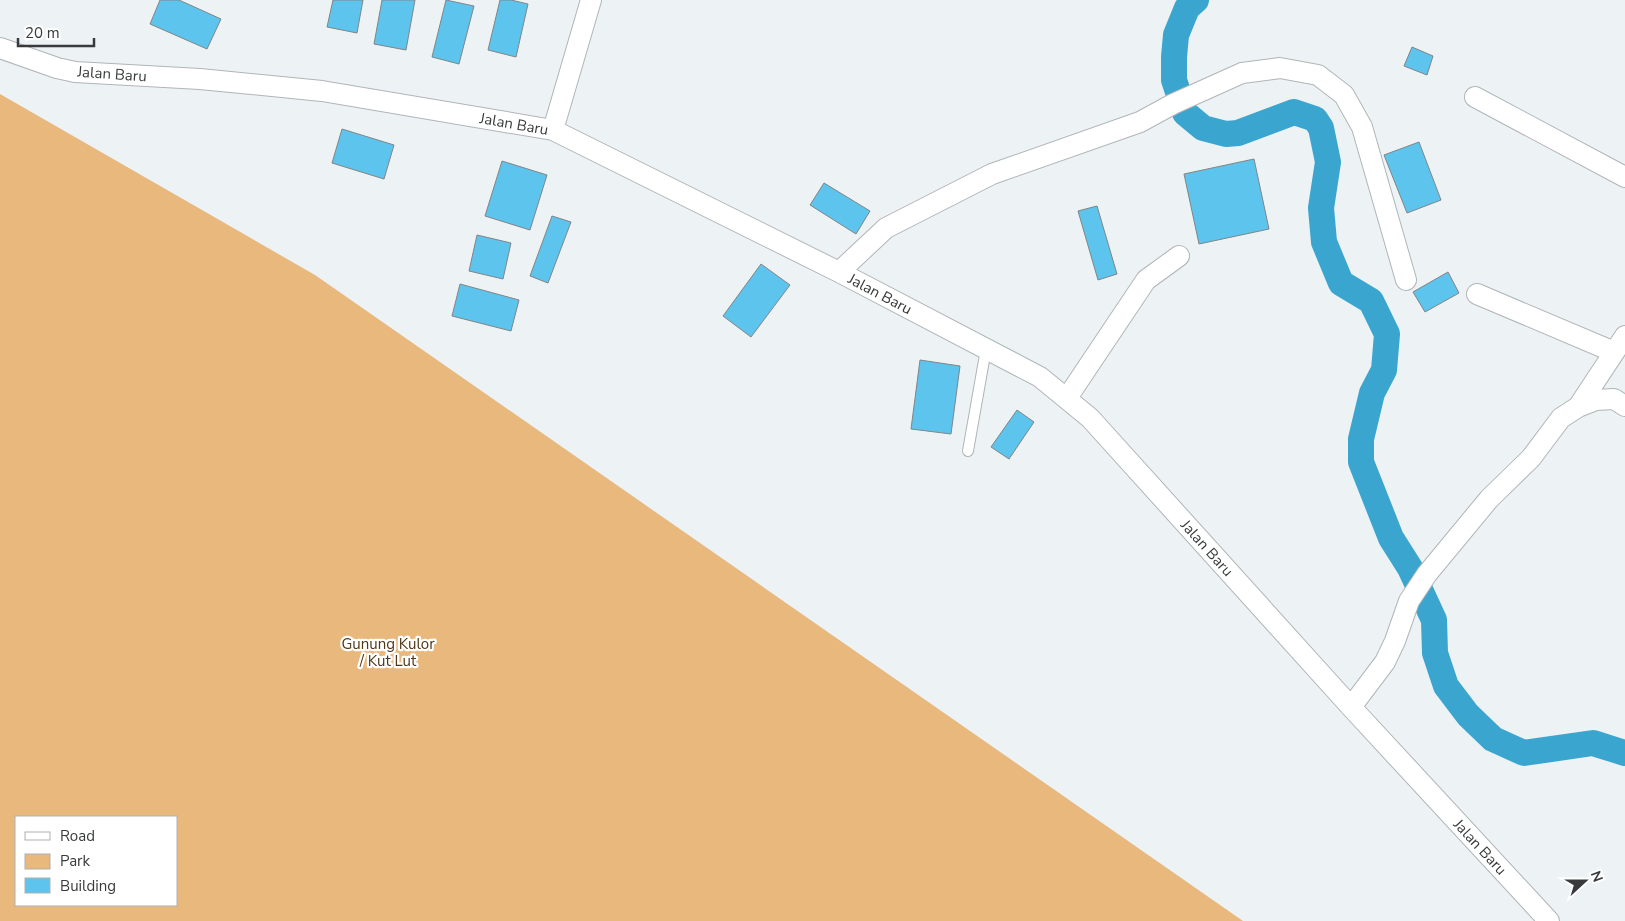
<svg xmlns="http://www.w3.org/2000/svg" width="1625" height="921" viewBox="0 0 1625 921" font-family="'Nunito Sans',sans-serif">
<rect width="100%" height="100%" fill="#edf2f5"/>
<path fill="#e8b87d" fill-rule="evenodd" d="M0 94 315 275 1243 921H0ZM16 817H176V905H16Z"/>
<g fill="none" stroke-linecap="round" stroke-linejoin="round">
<path stroke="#3aa5ce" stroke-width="26" d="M1196 0 1187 8 1176 35 1174 57V80L1185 113 1203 128 1226 134 1238 133 1294 112 1315 119 1321 128 1328 162 1321 208 1324 242 1341 283 1371 301 1387 334 1384 370 1372 393 1361 439V462L1391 538 1410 568 1434 620 1435 653 1446 686 1468 715 1493 739 1524 753 1593 743 1625 753"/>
</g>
<path fill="#5dc4ed" stroke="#808587" d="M160 0H179L221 19 207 49 150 24Z
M333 0H363L357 33 327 27Z
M382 0H415L406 50 374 44Z
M446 0 474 6 459 64 432 57Z
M500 0H511L528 4 516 57 488 50Z
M1412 47 1433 56 1427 75 1404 66Z
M342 129 394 145 384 179 332 163Z
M1419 142 1441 200 1407 213 1384 155Z
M1254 159 1269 229 1199 244 1184 174Z
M502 161 547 175 530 230 485 216Z
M824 183 870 211 856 234 810 205Z
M1097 206 1117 274 1098 280 1078 211Z
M552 216 571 222 548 283 530 276Z
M477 235 511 243 503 279 469 271Z
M761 264 790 285 751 337 723 316Z
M1448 272 1459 293 1425 312 1413 292Z
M460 284 519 300 511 331 452 316Z
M920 360 960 366 951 434 911 429Z
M1017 410 1034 422 1009 459 991 447Z"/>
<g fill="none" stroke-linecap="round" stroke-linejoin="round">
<g stroke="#b0b5b8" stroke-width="12">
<path id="service" d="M968 451 986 349"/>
</g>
<g stroke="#b0b5b8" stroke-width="22">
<path id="minor" d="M0 48 57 68 75 72 200 79 322 91 553 130 839 272 1040 377 1090 418 1351 707 1549 921
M1475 97 1625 177
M553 130 591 0
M839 272 886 228 992 174 1140 122 1173 104 1242 73 1280 68 1318 75 1344 95 1362 127 1406 280
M1477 294 1614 352
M1067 398 1146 280 1179 256
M1578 407 1625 336
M1351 707 1385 662 1395 641 1409 601 1427 574 1489 499 1531 458 1561 418 1578 407 1596 400 1614 399 1625 406"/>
</g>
<use href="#service" stroke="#fff" stroke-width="10"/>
<use href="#minor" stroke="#fff" stroke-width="20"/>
</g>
<g text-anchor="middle" stroke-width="4.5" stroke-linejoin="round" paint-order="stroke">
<g font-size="15" fill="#383a3b" stroke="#fff">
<text transform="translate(112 74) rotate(4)" y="5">Jalan Baru</text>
<text transform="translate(514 124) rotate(10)" y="5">Jalan Baru</text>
<text transform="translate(880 294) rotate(28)" y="5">Jalan Baru</text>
<text transform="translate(1207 548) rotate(48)" y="5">Jalan Baru</text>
<text transform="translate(1480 847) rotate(47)" y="5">Jalan Baru</text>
</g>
<g font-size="15" fill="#4f3718" stroke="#fff">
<text x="388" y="649">Gunung Kulor<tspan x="388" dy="17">/ Kut Lut</tspan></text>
</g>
</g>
<rect x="15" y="816" width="162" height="90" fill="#ffffff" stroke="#afb0b1"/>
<rect x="25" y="832" width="25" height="8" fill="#ffffff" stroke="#afb0b1"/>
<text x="60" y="841" font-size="15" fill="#383a3b">Road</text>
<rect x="25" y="854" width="25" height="15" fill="#e8b87d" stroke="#afb0b1"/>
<text x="60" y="866" font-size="15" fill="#383a3b">Park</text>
<rect x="25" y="878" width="25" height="15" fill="#5dc4ed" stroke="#afb0b1"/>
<text x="60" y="891" font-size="15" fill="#383a3b">Building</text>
<g transform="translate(1585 881) rotate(69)" stroke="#ffffff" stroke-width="4" paint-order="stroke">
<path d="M0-4L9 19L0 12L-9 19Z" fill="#383a3b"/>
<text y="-8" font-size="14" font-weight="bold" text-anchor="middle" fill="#383a3b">N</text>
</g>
<path d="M18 38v8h76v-8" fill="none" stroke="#383a3b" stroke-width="2.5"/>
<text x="25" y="38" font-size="15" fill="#383a3b" stroke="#ffffff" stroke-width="4" paint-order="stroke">20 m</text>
</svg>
